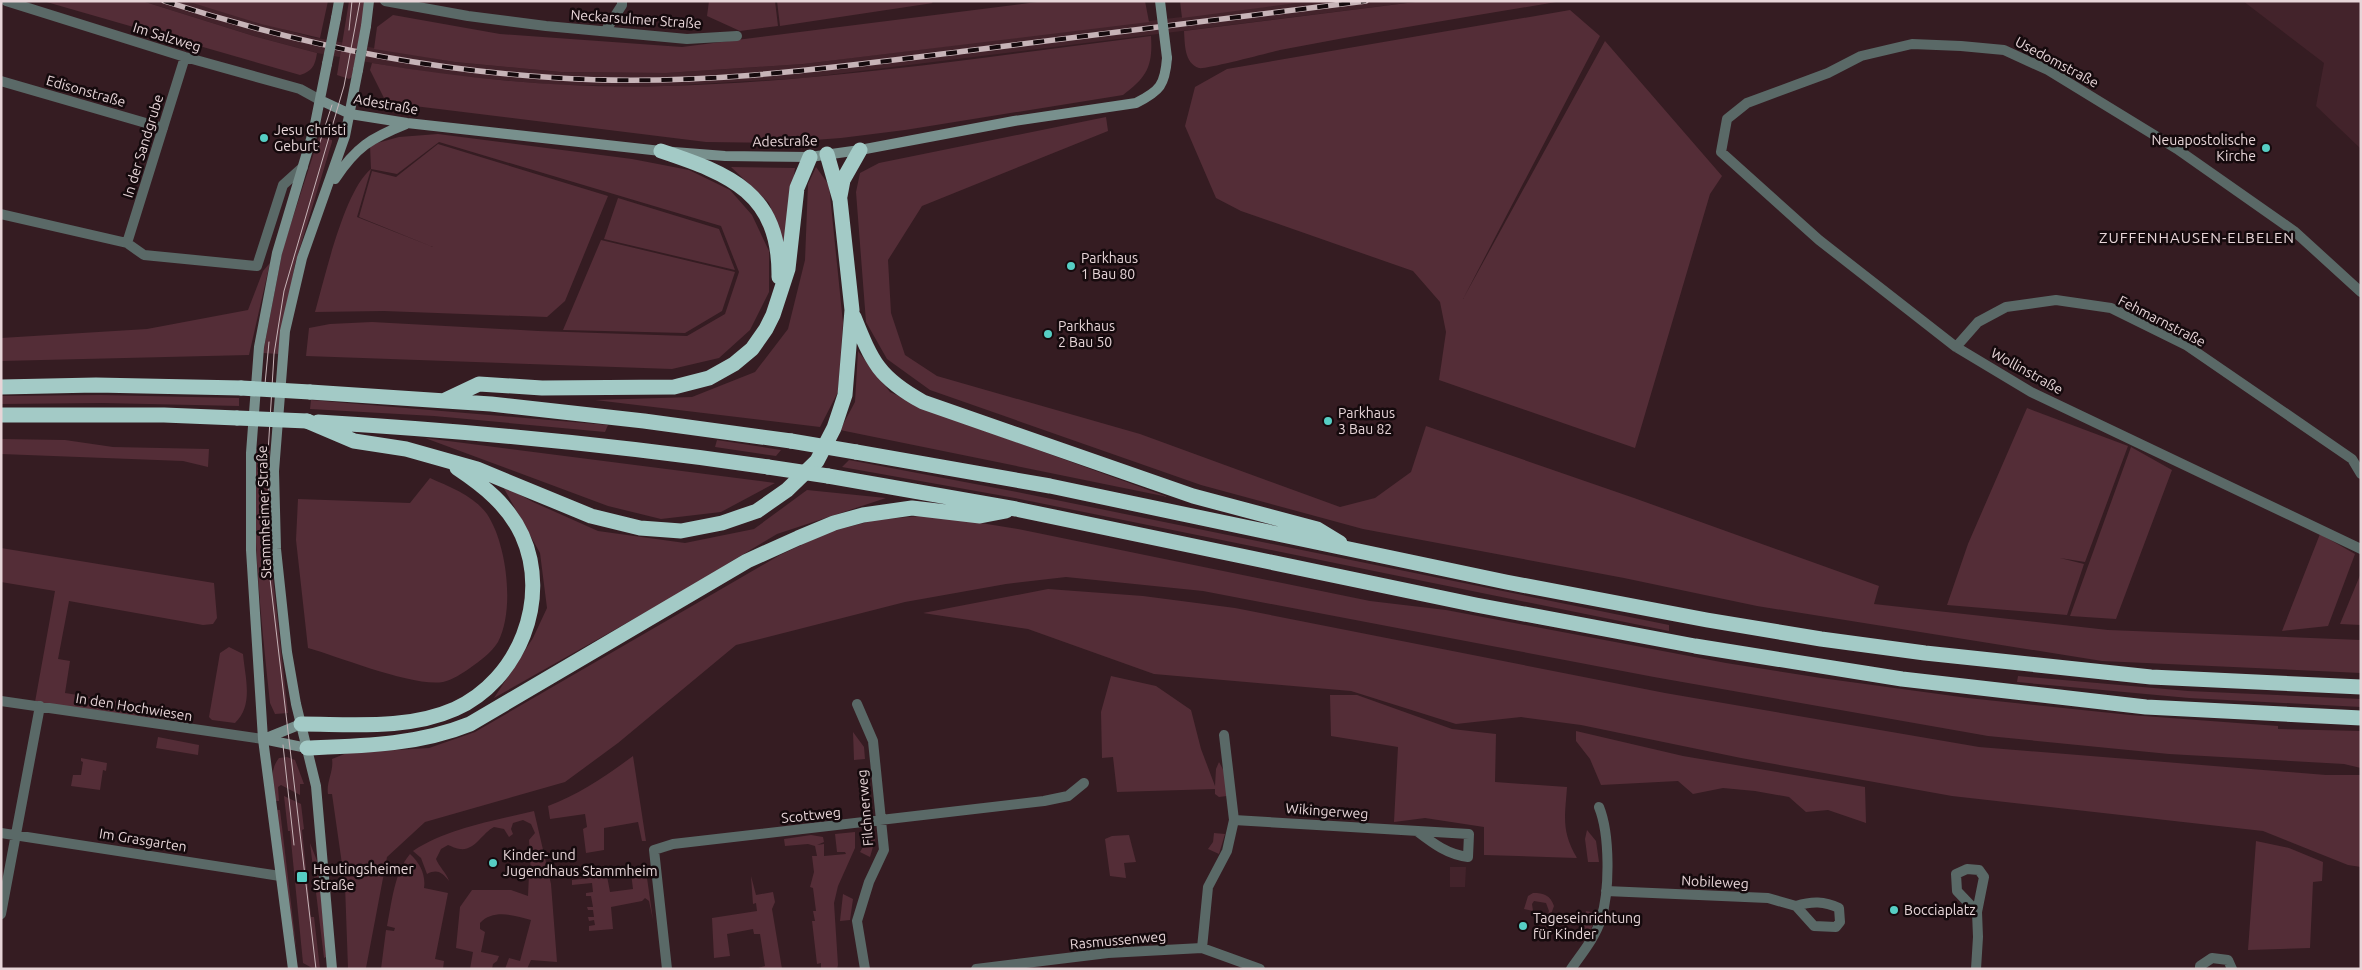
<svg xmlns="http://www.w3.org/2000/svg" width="2362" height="970" viewBox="0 0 2362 970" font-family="Ubuntu,sans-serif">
<rect width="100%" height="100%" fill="#351c22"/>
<path fill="#43232b" d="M142 1H186L311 37 455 62 561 72 666 73 803 64 1310 1H1423L804 78 665 86 560 85 453 76 395 67 317 53 257 37Z
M2243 1H2361V149L2316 106 2324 63Z
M1450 867H1466L1465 887H1450Z"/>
<path fill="#542d37" d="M43 1H142L257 37 317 53C315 65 313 71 300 75Z
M186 1H328L320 38 261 24Z
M349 1H366L352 77 349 79 337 75Z
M709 1H775L778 26 740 31 707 16Z
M777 1H930L933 3 780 26Z
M1045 1H1145L1149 22 803 64 666 73 561 72 455 62 374 49 377 27 393 15 500 34 682 47Z
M1180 1H1311L1182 18Z
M1423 1H1562C1468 17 1374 32 1280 50 1268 53 1204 70 1199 68 1184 63 1185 44 1184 31Z
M1570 10 1600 36 1463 299 1605 41 1722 176 1710 194 1635 448 1439 380 1446 332 1440 302 1413 271 1241 211 1216 198 1185 126 1195 87 1227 69Z
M1151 36C1153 66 1147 77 1123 95L905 130 841 138 774 143 706 142 398 104 384 98 370 70 372 63C469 79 567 89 665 86 828 82 990 56 1151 36Z
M1106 117 1108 131 922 206 888 260 891 313 905 355 937 376 1140 434 1340 507 1375 498 1411 472 1426 426 1634 498 1879 586 1874 604 2108 630 2361 640V673L2102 661 1757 606 1624 578 1363 529 1201 485 930 390 887 359 866 322 856 192 860 173 879 163Z
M438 134 632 159 689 170 730 190 752 215 769 251V292L750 330 719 358 672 369 306 356 309 328 330 324 372 322 538 331 687 336 725 314 739 272 721 226 439 142 397 174 371 169 357 217 433 247 359 217 372 171 396 177 438 144 608 196 565 301 547 317 384 311 315 312C325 277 344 191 371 169L370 145 399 137Z
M319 137 332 140V142L295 264 279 354 263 353 283 248Z
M731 167 795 168 786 251 769 203Z
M816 167 829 185 843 323 838 392 820 427 595 400 692 397 755 372 788 329 805 260 808 184Z
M618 198 719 229 735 270 604 239Z
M601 240 735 272 722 311 685 333 563 330Z
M270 263 249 355 1 361V338L147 329 248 310 263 271Z
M858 351 890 392 939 414 1168 497 840 430 855 402Z
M101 395 239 398V406L103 403 1 404V396Z
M311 400 608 425 605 432 434 416 310 409Z
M2027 408 2128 446 2085 562 2060 558 2084 564 2067 615 1947 605 1968 544Z
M425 438 775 483 721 512 661 519 608 506Z
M1 439 65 440 113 447 209 449 208 467 183 461 1 454Z
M717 440 781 450 776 456 715 447Z
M2131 447 2172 470 2116 619 2070 616Z
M255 449 270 450 272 570 288 713 275 714 270 703C261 619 252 534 255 449Z
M849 460 1017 492 1669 625V631L1015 498 842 467Z
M430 478C450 487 474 496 487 514 507 544 515 610 498 642 491 653 480 661 470 668 463 673 452 680 443 682 413 687 340 657 308 648L296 540 298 499 410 503Z
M502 485 533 502 598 531 685 543 754 529 807 490 886 498 777 534 669 599 494 698 533 638 547 608 540 553Z
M920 516 968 521 1018 529 1370 601 1446 610 1726 663 1821 678 1968 698 2130 715 2278 726V729L2361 731V768L2344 764 2169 754 1988 736 1654 677 1203 591 1066 577 1006 584 905 602 736 645 618 743 565 782 425 822 387 857 366 968H348L345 885 332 794H328C326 782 334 771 332 759L347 753 429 748 475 732 780 555 829 532 875 520Z
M2320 534 2355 554 2328 626 2282 631Z
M1 548 214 583 217 618 213 624 203 625 69 601 58 659 70 661 65 693 135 704 134 708 158 712 159 709 180 712 187 715 186 718 190 722V727L35 702 55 591 1 582Z
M2361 573V625L2340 624Z
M1048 589 1143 596 1235 608 1665 693 1979 747 2326 775H2361V867L2348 865 2263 831 1952 796 1741 758 1581 725 1521 717 1456 724 1351 691 1154 674 1028 629 923 613Z
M229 647 243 654C245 677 254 705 235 723L212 720 209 717 220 653Z
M1111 676 1156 686 1191 710 1201 749 1215 786 1216 769 1219 762 1227 777V796L1219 797 1215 794V789L1117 792 1113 757 1102 758 1101 712Z
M2018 676 2188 691 2361 699V707L2189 698 2017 682Z
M1330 695H1357L1452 729 1496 734 1495 782 1567 787C1565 817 1561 831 1577 858L1484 855V827L1425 818 1394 822 1398 747 1331 736Z
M1576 731 1683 756 1865 787 1866 823 1828 810 1806 812 1789 797 1755 791 1723 788 1693 794 1678 781 1601 785 1590 759 1576 741Z
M853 732 864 747 865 759 854 760Z
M158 737 199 745 198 755 156 748Z
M633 756 646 841H642L638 822 604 828V850L586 853 583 829 587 827 585 814 550 819 548 806C580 794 606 776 633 756Z
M287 757 295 760 304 784H300V795L281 785 278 787 279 801H274C273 786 269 770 279 758Z
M81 758 107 763 106 771 103 770 100 790 71 786 73 775H81L83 762 81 761Z
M284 796 301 804 304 829 302 830 311 917H314L320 969H314L303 963 290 831H288Z
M276 810H280L297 954 294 935 287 915Z
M534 811 551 884 557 962 531 960 527 969H505L509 958 520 961 531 920C514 915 493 909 480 923V929L485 932 481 952 499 956 497 961 493 964 492 969H470L473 952 456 948 460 907 472 890H511L528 896 529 875H531L529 840 535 833 531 824 523 820 513 823 511 829 513 834 509 837 504 829 494 827C482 833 475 851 460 849 457 849 451 846 448 845L441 849 436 859C439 867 446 872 449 881 442 872 437 869 427 874L421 858 413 851C448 828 493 821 534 811Z
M863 829 873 834 875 840 870 857 860 852 863 847Z
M1587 830 1596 841 1599 862H1588L1585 839Z
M855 832V848L838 886 834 903 838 965 837 969H821V963L817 964 812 921H815L813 911H816L813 888 810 887 814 872 812 856H817L815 846 808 844 785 846 784 839 811 835 823 837 824 842 817 845 824 844V856L846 854 845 852H837L835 834Z
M1214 833 1225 834 1219 854 1208 849 1213 842Z
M1129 835 1136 862 1124 863 1126 878 1110 876 1105 839 1112 836Z
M2256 841 2289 848 2323 862 2322 881 2313 882 2310 948 2248 950Z
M310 843 319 866 326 957 324 958Z
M410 854C420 863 426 875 424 888L448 893 435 959 444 961 443 969H381L386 930 394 931 395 928 387 926C392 902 394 873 410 854Z
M646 871 653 920 649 901 645 898 642 901 611 907 613 929 589 931V926L595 925 594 920 589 921 588 917H594L593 910H588L587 907H593L591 896H586V893L593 892 592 883 572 885V880L607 876 610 892 633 889 631 873Z
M751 876 756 895 773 892 775 902 772 909 782 969H755L765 966 760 934H754L753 929 727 934 730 956 714 958 712 918 757 911 756 903 753 904Z
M1533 893C1544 893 1550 895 1554 906L1550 917H1547L1549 911 1546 903 1534 901 1532 904 1533 911 1524 909 1528 896Z
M843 894 853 899 850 920 840 921Z
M1586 911 1597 913 1589 934 1580 928 1584 920Z"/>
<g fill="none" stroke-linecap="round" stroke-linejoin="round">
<path stroke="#5a6967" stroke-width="10" d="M6 1 185 57 300 89 320 100
M385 1 468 16 546 26 687 39 737 36
M606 30 622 5V1
M1 81 163 128
M1 214 127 243 144 255 257 266 283 185 303 167
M127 243 185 57
M2361 292 2294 231 2177 149 2048 70 2004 50 1961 46 1912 44 1861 56 1828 73 1747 103 1727 119 1721 152 1819 240 1956 347 2031 392 2361 549
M1956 347 1978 322 2006 307 2056 300 2111 308 2186 345 2352 459 2361 474
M1 701 263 739
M857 704 873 741 884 850 869 882 857 921 865 969
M1234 820 1469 834 1468 857C1447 854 1434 844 1417 831
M1 833 280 876
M1606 891 1768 898 1796 906 1814 926 1836 927 1840 922 1839 908C1824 901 1812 901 1796 906
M1 914 40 706
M1202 948 1208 887 1227 851 1234 820 1224 735
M667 969 654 850 673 844 1044 801 1068 796 1084 783
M976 969 1108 953 1202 948 1260 969
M1571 969C1582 953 1595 938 1601 919 1610 891 1610 834 1599 807
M1976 969 1978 937 1977 912 1984 877 1979 870 1967 869 1956 874 1957 891 1977 912
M2200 969V966L2212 958 2228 960 2232 969"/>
<path stroke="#78908d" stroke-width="10" d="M336 18 339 1
M366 26 369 1
M320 100 350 114 407 123 661 151 725 156 810 157 860 150 1014 121 1136 103C1160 91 1165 85 1167 58
M335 179C356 147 371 138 406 124
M263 739 307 748
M264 739 301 724
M293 969 263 739 251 550V453L259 347 277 253 314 129 327 64
M332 969 316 786 296 704 287 652 276 549 274 471 285 331 302 258 345 136 358 70"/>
<path stroke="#a3cac6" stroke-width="15" d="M661 151C730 174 780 193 779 277
M840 196 843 180 860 150
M854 317C872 362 879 378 923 402L1193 496 1317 529 1340 543
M1 387 96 385 241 388
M310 392 491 404 644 421 791 441
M443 401 479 384 542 388 674 387 709 378 734 364 752 349 766 329 773 315 788 269 797 188 810 157
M1 415H164L237 418
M307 421 354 441 406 449 477 469 591 516 640 528 681 531 722 523 757 511 787 490 817 461 834 428 845 395 852 310 840 200 827 154
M318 422C469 431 619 445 768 467
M856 452 1050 486 1506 582 1707 620 1821 639 1925 653 2151 677 2361 687
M828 476 1016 509 1476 605 1695 646 1902 679 2146 707 2361 718
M301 724C352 724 408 730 455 709 519 680 551 599 522 535 508 505 484 486 457 468
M307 748C363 746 418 745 470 724L747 561 798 538 834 523 863 515 912 508 980 516 1006 511"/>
<path stroke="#c7b4b8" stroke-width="1" d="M349 30 352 1
M318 148 332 105
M265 384 269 342
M283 745 294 845
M316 969 269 570 268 453 274 354 284 291 344 86 360 1"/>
<g stroke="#c7b4b8" stroke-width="5.5">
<path id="rail" d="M164 1C294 43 422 70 559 78 695 87 832 68 966 51 1099 34 1233 18 1366 1"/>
</g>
<use href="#rail" stroke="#150a0d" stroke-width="4" stroke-dasharray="11" stroke-linecap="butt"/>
<path stroke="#78908d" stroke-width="10" d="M1160 1 1167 58
M327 64 336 18
M358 70 366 26"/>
<path stroke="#a3cac6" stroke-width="15" d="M241 388 310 392
M237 418 307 421
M791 441 856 452
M768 467 828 476"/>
</g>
<g fill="#56cec4" stroke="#150a0d" stroke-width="2">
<circle cx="264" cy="138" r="5"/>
<circle cx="2266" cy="148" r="5"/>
<circle cx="1071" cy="266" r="5"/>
<circle cx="1048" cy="334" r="5"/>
<circle cx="1328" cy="421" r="5"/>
<circle cx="493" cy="863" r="5"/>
<rect x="296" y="871" width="12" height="12" rx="2.5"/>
<circle cx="1894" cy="910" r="5"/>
<circle cx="1523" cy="926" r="5"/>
</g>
<g text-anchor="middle" stroke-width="5" stroke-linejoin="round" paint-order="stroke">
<g font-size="14" fill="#e7d5d8" stroke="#150a0d">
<text transform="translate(636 19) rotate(4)" y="5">Neckarsulmer Straße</text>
<text transform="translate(167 37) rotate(17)" y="5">Im Salzweg</text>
<text transform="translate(2057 62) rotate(28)" y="5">Usedomstraße</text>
<text transform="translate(86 91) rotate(16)" y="5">Edisonstraße</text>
<text transform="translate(386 104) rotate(10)" y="5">Adestraße</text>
<text transform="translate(785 141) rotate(-1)" y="5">Adestraße</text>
<text transform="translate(143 146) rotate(-73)" y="5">In der Sandgrube</text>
<text transform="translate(2162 321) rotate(27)" y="5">Fehmarnstraße</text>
<text transform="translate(2027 371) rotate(29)" y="5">Wollinstraße</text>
<text transform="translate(264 512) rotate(-92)" y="5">Stammheimer Straße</text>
<text transform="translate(134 707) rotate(9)" y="5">In den Hochwiesen</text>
<text transform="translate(865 808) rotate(-95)" y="5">Filchnerweg</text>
<text transform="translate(1327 811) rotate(4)" y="5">Wikingerweg</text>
<text transform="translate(811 815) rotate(-6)" y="5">Scottweg</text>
<text transform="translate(143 840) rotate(9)" y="5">Im Grasgarten</text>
<text transform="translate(1715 882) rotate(3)" y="5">Nobileweg</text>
<text transform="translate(1118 940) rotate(-5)" y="5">Rasmussenweg</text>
</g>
<g font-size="14" fill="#e7d5d8" stroke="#150a0d" text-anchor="start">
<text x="274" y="135">Jesu Christi<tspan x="274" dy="16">Geburt</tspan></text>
<text x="2256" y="145" text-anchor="end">Neuapostolische<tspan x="2256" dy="16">Kirche</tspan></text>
<text x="1081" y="263">Parkhaus<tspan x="1081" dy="16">1 Bau 80</tspan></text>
<text x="1058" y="331">Parkhaus<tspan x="1058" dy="16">2 Bau 50</tspan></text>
<text x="1338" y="418">Parkhaus<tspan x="1338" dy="16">3 Bau 82</tspan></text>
<text x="503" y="860">Kinder- und<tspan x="503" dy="16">Jugendhaus Stammheim</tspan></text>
<text x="313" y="874">Heutingsheimer<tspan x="313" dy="16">Straße</tspan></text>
<text x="1904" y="915">Bocciaplatz</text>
<text x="1533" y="923">Tageseinrichtung<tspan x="1533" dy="16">für Kinder</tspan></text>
</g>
<g font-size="15" letter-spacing="1" fill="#e7d5d8" stroke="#150a0d">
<text x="2197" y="243">ZUFFENHAUSEN-ELBELEN</text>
</g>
</g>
<rect width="2362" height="970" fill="none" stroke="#e7d5d8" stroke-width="5"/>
</svg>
